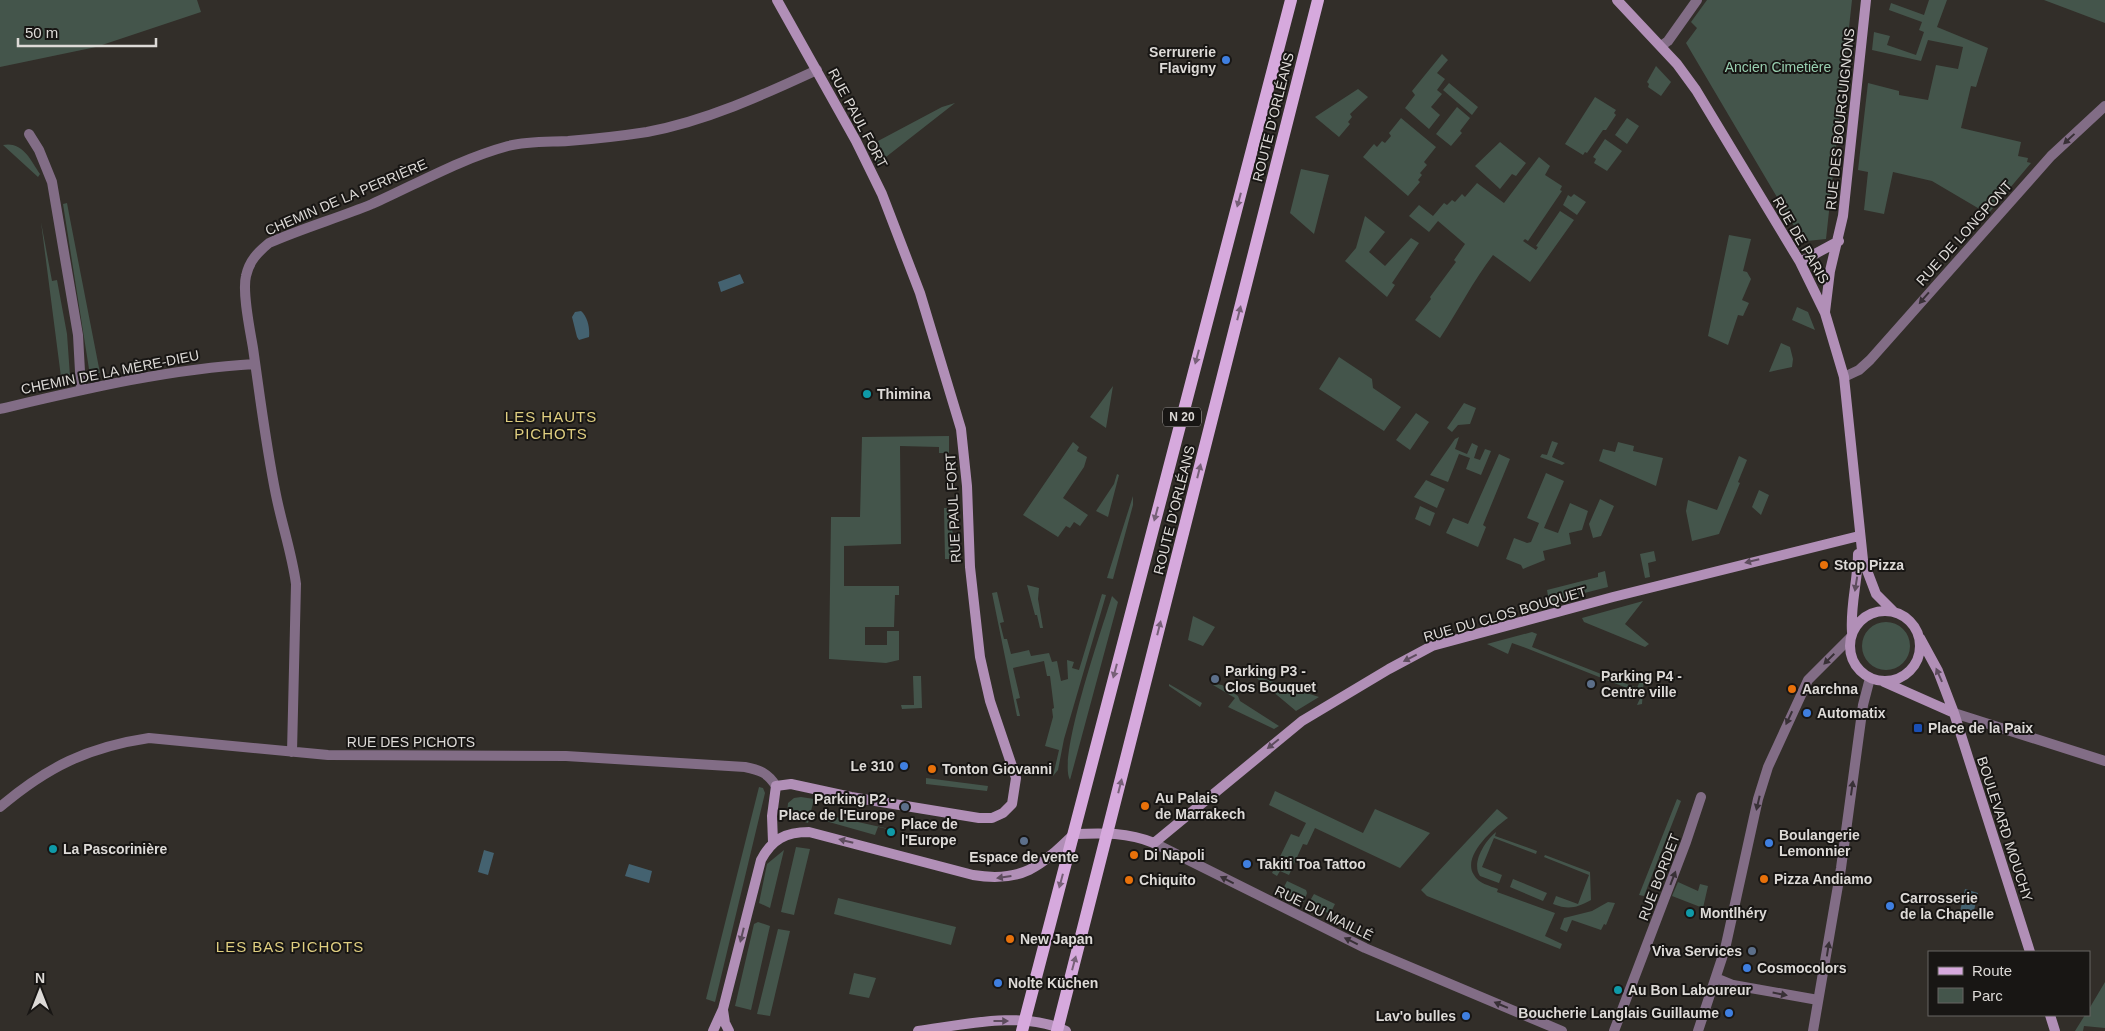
<svg xmlns="http://www.w3.org/2000/svg" width="2105" height="1031" viewBox="0 0 2105 1031" font-family="Arial,sans-serif">
<rect width="100%" height="100%" fill="#322e29"/>
<path fill="#44554b" d="M0 0H197L201 12 96 47 0 67Z
M1707 0H1852L1826 239 1807 241 1797 231 1686 43 1697 28 1691 22Z
M1929 0H1947L1937 27 1988 48 1976 87 1971 86 1961 128 2021 142 2018 156 2028 158 2027 162 2031 163 1988 214 1932 181 1893 172 1884 214 1864 210 1868 172 1858 170 1868 83 1899 91V95L1928 100 1936 65 1958 69 1963 47 1928 40 1921 61 1872 50 1874 32 1890 36 1887 45 1916 55 1924 32 1919 30 1922 22 1889 10 1891 3 1924 15Z
M2044 0H2105V23Z
M1442 54 1448 60 1437 73 1445 79 1437 90 1442 94 1431 107 1440 115 1429 129 1405 108 1415 95 1412 91Z
M1656 66 1671 82 1661 96 1648 87 1649 84 1647 82Z
M1449 83 1478 107 1472 115 1443 90Z
M1358 89 1368 97 1350 114 1352 117 1348 122 1350 124 1339 137 1315 117Z
M1595 97 1616 110 1614 113 1616 115 1606 130H1603L1587 153 1585 152 1583 155 1565 144Z
M955 103 877 164 871 148 878 141 942 107Z
M1457 107 1470 118 1460 131 1462 133 1451 146 1436 134Z
M1401 118 1436 147 1424 162 1427 165 1420 173 1422 175 1418 180 1420 182 1408 196 1363 157 1374 144 1377 147 1382 141 1385 143 1391 136 1389 133Z
M1627 118 1639 126 1627 144 1615 135Z
M1605 139 1622 151 1607 171 1594 163 1596 159 1593 157Z
M1500 142 1526 163 1516 176 1512 174 1500 189 1475 166Z
M3 145C23 141 31 161 40 174L38 177Z
M1539 157 1550 166 1545 175 1562 186 1560 190 1562 191 1528 241 1525 239 1523 241 1536 250 1538 247 1536 246 1560 211 1574 220 1530 282 1493 255C1473 281 1458 311 1440 338L1415 320 1431 299 1430 297 1456 262 1454 260 1465 244 1438 221 1429 232 1409 216 1419 205 1433 216 1444 203 1447 205 1452 200 1455 202 1462 194 1465 197 1477 183 1504 203Z
M1301 169 1329 175 1314 234 1290 213Z
M1574 194 1586 202 1577 215 1563 205 1568 195 1571 197Z
M67 203 70 219 100 373H93L89 369 63 204Z
M1365 216 1385 232 1369 252 1385 266 1411 238 1419 243 1392 283 1395 285 1387 297 1345 261 1356 248Z
M41 222 52 281 57 280 67 334 70 376 61 377Z
M1729 235 1751 239 1743 271 1747 272 1751 279 1742 300 1749 303 1743 316 1738 315 1728 345 1708 336Z
M1797 307 1808 312 1815 330 1792 320Z
M1781 343 1790 347 1793 359 1792 367 1769 372Z
M1339 357 1372 379 1373 388 1401 407 1384 431 1319 389Z
M1113 386 1106 428 1090 417Z
M1464 403 1476 408 1470 424 1458 425 1452 432 1447 428Z
M1416 413 1429 422 1410 450 1396 440Z
M949 436V453H939V447L900 446 901 544 844 546V586H899V595H895L894 627H865V645H887V631H899V660L886 663 829 659 831 517H860L862 437Z
M1459 437 1455 449 1467 454 1472 443 1478 446 1474 458 1480 460 1485 449 1491 451 1481 475 1466 469 1470 458 1459 454 1448 482 1430 475 1455 439Z
M1552 441 1558 443 1552 457 1565 463 1562 465 1540 457 1542 454 1547 455Z
M1073 442 1079 447 1077 451 1087 457 1084 467 1063 498 1088 515 1080 526 1074 522 1070 528 1066 526 1058 537 1023 515Z
M1618 442 1634 446 1633 451 1663 458 1656 486 1599 461 1603 449 1615 452Z
M1499 454 1510 459 1483 525 1486 527 1478 547 1446 533 1453 518 1468 524Z
M1739 456 1747 460 1738 482 1740 483 1719 534 1692 541 1686 511 1688 500 1717 510Z
M1546 473 1564 481 1544 528 1558 533 1570 503 1588 511 1582 530 1569 533 1571 544 1543 551 1545 560 1523 569 1521 565 1506 559 1514 538 1527 543 1531 542 1539 523 1527 518Z
M1117 474 1119 475 1108 517 1096 511 1114 484Z
M1426 480 1445 489 1437 508 1414 497Z
M1759 490 1769 495 1761 515 1752 507Z
M1133 496V505L1113 579 1107 578Z
M1600 499 1614 506 1601 536 1593 538 1589 524Z
M1420 506 1435 513 1430 526 1415 519Z
M944 508H952L953 559H945Z
M1654 551 1656 561 1648 563 1650 577 1645 578 1640 554Z
M1605 571 1608 587 1549 602 1547 590 1598 577V573Z
M1027 585 1039 588 1038 599 1043 628H1040L1037 615H1035Z
M997 592 1004 622 1000 623 1004 639H1007L1011 654 1029 650 1031 656 1049 653 1052 662 1057 661 1061 681 1068 679 1067 660 1074 662 1072 668 1079 670 1102 594 1106 595 1064 739 1058 770 1053 776 1059 750 1045 746 1053 717 1052 709 1054 708 1050 676H1047L1044 661 1013 668 1020 698 1016 699 1020 716H1017L992 593Z
M1112 596 1118 602 1070 780C1057 758 1103 626 1112 596Z
M1643 601 1625 624 1649 644 1645 647 1584 622 1582 618Z
M1193 616 1215 627 1203 646 1188 640Z
M1862 646a24 24 0 1 1 48 0a24 24 0 1 1-48 0Z
M1532 632 1537 634 1532 647 1637 688 1642 676 1644 677 1642 704 1637 705 1642 694 1526 648 1512 643 1508 654 1487 644Z
M1253 675 1319 697 1296 711Z
M913 676H921L922 708 902 709 901 705H914Z
M1169 684 1202 703 1200 707 1169 686Z
M1215 684 1222 685 1238 696 1240 701 1279 726 1274 729 1228 707 1235 698 1213 685Z
M926 778 988 786 987 791 926 784Z
M759 787 763 788 765 793 715 1002 706 999Z
M1275 791 1363 833 1375 809 1430 833 1400 868 1315 828 1307 845 1303 844 1289 875 1280 871 1277 876 1272 873 1291 834 1299 837 1306 823 1269 805Z
M801 797 814 799 808 823 795 819 787 813 788 803 794 798Z
M1677 799 1681 801 1644 896 1639 895Z
M1497 809 1508 818C1495 827 1461 856 1474 875 1478 883 1490 886 1498 889L1497 892 1555 913 1545 936 1562 944 1560 949 1427 896 1421 890Z
M822 814 903 832 878 827 875 835 822 820Z
M1496 832 1495 836 1537 851 1536 854 1494 838 1482 867 1502 875 1499 883 1480 876C1471 863 1485 841 1496 832Z
M796 847 810 849 794 915 781 912Z
M784 850 770 908 759 903 767 864Z
M1545 855 1590 872 1591 900C1576 908 1569 910 1553 904L1556 896 1578 904 1589 875 1544 857Z
M1513 879 1547 893 1543 901 1510 887Z
M1287 881 1306 890 1307 893 1304 902 1282 891Z
M1678 882 1698 891 1700 884 1708 886 1703 908 1672 896Z
M1314 894 1335 904 1330 914 1308 904Z
M838 898 956 927 951 945 834 914Z
M1608 902 1615 903 1606 925 1604 924 1601 930 1572 920 1567 932 1560 929 1564 918 1592 911Z
M758 922 770 926 751 1010 735 1006 754 924Z
M778 929 790 931 770 1016 757 1014Z
M854 973 876 978 869 998 849 994Z
M2105 982V1028L2084 1026 2083 1031H2075L2085 1015H2089V1009Z"/>
<path fill="#446270" d="M740 274 744 283 721 292 718 282Z
M581 311C588 317 590 329 589 337L579 340 577 337 572 317 575 312Z
M484 850 494 853 488 875 478 872Z
M629 864 652 871 649 883 625 876Z
M1965 889 1978 893 1972 919 1959 916Z"/>
<g fill="none" stroke-linecap="round" stroke-linejoin="round">
<path stroke="#826d86" stroke-width="10" d="M1661 46 1668 41 1697 0
M29 134 39 150 52 182 78 335 81 390
M1844 377 1859 370 1870 360 2051 156 2105 106
M0 409C85 389 168 369 255 364
M1954 713 2105 761
M292 752 296 584C292 554 282 525 276 495 266 446 260 397 253 348 250 330 242 292 246 276 249 261 258 252 269 243 303 228 338 218 372 204 417 184 460 159 508 146 527 141 548 142 568 141 594 139 621 136 647 132 706 121 763 95 817 70
M0 807C47 767 88 747 149 738L328 755 566 756 745 767C760 770 768 773 776 786
M1154 843 1365 948 1562 1031
M1716 978 1733 985 1818 1000
M1614 1031 1686 842 1701 797
M1698 1031 1725 949 1758 799 1768 767 1808 680 1850 638
M1813 1031 1841 868 1863 705 1870 678"/>
<path stroke="#b18fb7" stroke-width="10" d="M1617 0 1677 64 1696 90 1800 262 1825 313 1844 377 1863 560 1876 594 1894 612
M1800 262 1839 241
M1825 312 1830 271 1843 216 1866 0
M1850 646a35 35 0 1 1 70 0a35 35 0 1 1-70 0Z
M1852 632C1850 606 1858 580 1858 554
M1920 638 1938 671 1954 713 2030 952
M1884 682 1954 713
M773 842 772 816 776 786 791 784 851 797 979 818H992L1003 813 1012 804 1016 778 990 701 980 657 970 567 967 486 961 429 920 293 882 194 856 141 777 0
M723 1010 725 1023 729 1031
M2050 1015 2055 1031
M713 1031 723 1009 761 860C772 839 786 832 809 832L973 875C1022 883 1040 867 1074 834 1103 833 1127 832 1154 843L1302 721 1389 669 1432 646 1613 597 1859 536
M918 1031C962 1025 1024 1010 1066 1031"/>
<path stroke="#d6a9dd" stroke-width="12" d="M1022 1031 1291 0
M1057 1031 1318 0"/>
</g>
<defs><path id="oneway-solid" d="M-6-.8H1V-3.2L6.5 0L1 3.2V.8H-6Z" transform="scale(1.25)"/></defs>
<g fill="#383036">
<use href="#oneway-solid" transform="translate(2069 139) rotate(137)"/>
<use href="#oneway-solid" transform="translate(1924 298) rotate(131)"/>
<use href="#oneway-solid" transform="translate(1829 659) rotate(135)"/>
<use href="#oneway-solid" transform="translate(1789 718) rotate(115)"/>
<use href="#oneway-solid" transform="translate(1852 788) rotate(-82)"/>
<use href="#oneway-solid" transform="translate(1758 803) rotate(103)"/>
<use href="#oneway-solid" transform="translate(1673 878) rotate(-69)"/>
<use href="#oneway-solid" transform="translate(1227 880) rotate(-153)"/>
<use href="#oneway-solid" transform="translate(1351 941) rotate(-154)"/>
<use href="#oneway-solid" transform="translate(1828 949) rotate(-81)"/>
<use href="#oneway-solid" transform="translate(1780 994) rotate(11)"/>
<use href="#oneway-solid" transform="translate(1501 1005) rotate(-157)"/>
</g>
<g fill="#776078">
<use href="#oneway-solid" transform="translate(1239 200) rotate(105)"/>
<use href="#oneway-solid" transform="translate(1239 313) rotate(-76)"/>
<use href="#oneway-solid" transform="translate(1197 357) rotate(105)"/>
<use href="#oneway-solid" transform="translate(1199 471) rotate(-76)"/>
<use href="#oneway-solid" transform="translate(1156 514) rotate(105)"/>
<use href="#oneway-solid" transform="translate(1159 628) rotate(-76)"/>
<use href="#oneway-solid" transform="translate(1115 671) rotate(105)"/>
<use href="#oneway-solid" transform="translate(1120 786) rotate(-76)"/>
<use href="#oneway-solid" transform="translate(1061 881) rotate(105)"/>
<use href="#oneway-solid" transform="translate(1074 963) rotate(-75)"/>
</g>
<g fill="#5d4c5d">
<use href="#oneway-solid" transform="translate(1752 561) rotate(166)"/>
<use href="#oneway-solid" transform="translate(1856 584) rotate(99)"/>
<use href="#oneway-solid" transform="translate(1410 658) rotate(153)"/>
<use href="#oneway-solid" transform="translate(1939 675) rotate(-114)"/>
<use href="#oneway-solid" transform="translate(1273 744) rotate(141)"/>
<use href="#oneway-solid" transform="translate(846 841) rotate(-166)"/>
<use href="#oneway-solid" transform="translate(1004 877) rotate(172)"/>
<use href="#oneway-solid" transform="translate(742 935) rotate(104)"/>
<use href="#oneway-solid" transform="translate(1001 1021)"/>
</g>
<g fill="#3f7fe0" stroke="#181614" stroke-width="2">
<circle cx="1226" cy="60" r="5"/>
<circle cx="1807" cy="713" r="5"/>
<circle cx="904" cy="766" r="5"/>
<circle cx="1769" cy="843" r="5"/>
<circle cx="1247" cy="864" r="5"/>
<circle cx="1890" cy="906" r="5"/>
<circle cx="1747" cy="968" r="5"/>
<circle cx="998" cy="983" r="5"/>
<circle cx="1729" cy="1013" r="5"/>
<circle cx="1466" cy="1016" r="5"/>
</g>
<g fill="#0f9aa8" stroke="#181614" stroke-width="2">
<circle cx="867" cy="394" r="5"/>
<circle cx="891" cy="832" r="5"/>
<circle cx="53" cy="849" r="5"/>
<circle cx="1690" cy="913" r="5"/>
<circle cx="1618" cy="990" r="5"/>
</g>
<g fill="#e8710a" stroke="#181614" stroke-width="2">
<circle cx="1824" cy="565" r="5"/>
<circle cx="1792" cy="689" r="5"/>
<circle cx="932" cy="769" r="5"/>
<circle cx="1145" cy="806" r="5"/>
<circle cx="1134" cy="855" r="5"/>
<circle cx="1764" cy="879" r="5"/>
<circle cx="1129" cy="880" r="5"/>
<circle cx="1010" cy="939" r="5"/>
</g>
<g fill="#5c6f8a" stroke="#181614" stroke-width="2">
<circle cx="1215" cy="679" r="5"/>
<circle cx="1591" cy="684" r="5"/>
<circle cx="905" cy="807" r="5"/>
<circle cx="1024" cy="841" r="5"/>
<circle cx="1752" cy="951" r="5"/>
</g>
<rect fill="#1a4fb4" stroke="#181614" stroke-width="2" x="1913" y="723" width="10" height="10" rx="2.5"/>
<g text-anchor="middle" stroke-width="4" stroke-linejoin="round" paint-order="stroke">
<rect fill="#181614" stroke="#a29f9c" stroke-width="1" x="1163" y="407.5" width="38" height="19" rx="4"/>
<g font-size="12" font-weight="bold" fill="#dddad7">
<text x="1182" y="421">N 20</text>
</g>
<g font-size="14" font-weight="bold" fill="#dddad7" stroke="#181614" text-anchor="start">
<text x="1216" y="57" text-anchor="end">Serrurerie<tspan x="1216" dy="16">Flavigny</tspan></text>
<text x="877" y="399">Thimina</text>
<text x="1834" y="570">Stop Pizza</text>
<text x="1225" y="676">Parking P3 -<tspan x="1225" dy="16">Clos Bouquet</tspan></text>
<text x="1601" y="681">Parking P4 -<tspan x="1601" dy="16">Centre ville</tspan></text>
<text x="1802" y="694">Aarchna</text>
<text x="1817" y="718">Automatix</text>
<text x="1928" y="733">Place de la Paix</text>
<text x="894" y="771" text-anchor="end">Le 310</text>
<text x="942" y="774">Tonton Giovanni</text>
<text x="1155" y="803">Au Palais<tspan x="1155" dy="16">de Marrakech</tspan></text>
<text x="895" y="804" text-anchor="end">Parking P2 -<tspan x="895" dy="16">Place de l'Europe</tspan></text>
<text x="901" y="829">Place de<tspan x="901" dy="16">l'Europe</tspan></text>
<text x="1779" y="840">Boulangerie<tspan x="1779" dy="16">Lemonnier</tspan></text>
<text x="63" y="854">La Pascorinière</text>
<text x="1144" y="860">Di Napoli</text>
<text x="1024" y="862" text-anchor="middle">Espace de vente</text>
<text x="1257" y="869">Takiti Toa Tattoo</text>
<text x="1774" y="884">Pizza Andiamo</text>
<text x="1139" y="885">Chiquito</text>
<text x="1900" y="903">Carrosserie<tspan x="1900" dy="16">de la Chapelle</tspan></text>
<text x="1700" y="918">Montlhéry</text>
<text x="1020" y="944">New Japan</text>
<text x="1742" y="956" text-anchor="end">Viva Services</text>
<text x="1757" y="973">Cosmocolors</text>
<text x="1008" y="988">Nolte Küchen</text>
<text x="1628" y="995">Au Bon Laboureur</text>
<text x="1719" y="1018" text-anchor="end">Boucherie Langlais Guillaume</text>
<text x="1456" y="1021" text-anchor="end">Lav'o bulles</text>
</g>
<g font-size="14" fill="#99d0b1" stroke="#181614">
<text x="1778" y="72">Ancien Cimetière</text>
</g>
<g font-size="14" fill="#dddad7" stroke="#181614">
<text transform="translate(1273 117) rotate(-76)" y="5">ROUTE D'ORLÉANS</text>
<text transform="translate(858 118) rotate(62)" y="5">RUE PAUL FORT</text>
<text transform="translate(1840 119) rotate(-84)" y="5">RUE DES BOURGUIGNONS</text>
<text transform="translate(346 197) rotate(-23)" y="5">CHEMIN DE LA PERRIÈRE</text>
<text transform="translate(1964 233) rotate(-48)" y="5">RUE DE LONGPONT</text>
<text transform="translate(1801 240) rotate(60)" y="5">RUE DE PARIS</text>
<text transform="translate(110 372) rotate(-11)" y="5">CHEMIN DE LA MÈRE-DIEU</text>
<text transform="translate(953 508) rotate(-93)" y="5">RUE PAUL FORT</text>
<text transform="translate(1174 510) rotate(-76)" y="5">ROUTE D'ORLÉANS</text>
<text transform="translate(1505 614) rotate(-16)" y="5">RUE DU CLOS BOUQUET</text>
<text x="411" y="747">RUE DES PICHOTS</text>
<text transform="translate(2005 829) rotate(72)" y="5">BOULEVARD MOUCHY</text>
<text transform="translate(1659 877) rotate(-69)" y="5">RUE BORDET</text>
<text transform="translate(1324 913) rotate(26)" y="5">RUE DU MAILLÉ</text>
</g>
<g font-size="15" letter-spacing="1" fill="#dfce80" stroke="#181614">
<text x="551" y="422">LES HAUTS<tspan x="551" dy="17">PICHOTS</tspan></text>
<text x="290" y="952">LES BAS PICHOTS</text>
</g>
</g>
<rect x="1928" y="951" width="162" height="65" fill="#181614" stroke="#676462"/>
<rect x="1938" y="967" width="25" height="8" fill="#d6a9dd" stroke="#676462"/>
<text x="1972" y="976" font-size="15" fill="#dddad7">Route</text>
<rect x="1938" y="988" width="25" height="15" fill="#44554b" stroke="#676462"/>
<text x="1972" y="1001" font-size="15" fill="#dddad7">Parc</text>
<g transform="translate(40 991)" stroke="#181614" stroke-width="4" paint-order="stroke">
<path d="M0-4L9 19L0 12L-9 19Z" fill="#dddad7"/>
<text y="-8" font-size="14" font-weight="bold" text-anchor="middle" fill="#dddad7">N</text>
</g>
<path d="M18 38v8h138v-8" fill="none" stroke="#dddad7" stroke-width="2.5"/>
<text x="25" y="38" font-size="15" fill="#dddad7" stroke="#181614" stroke-width="4" paint-order="stroke">50 m</text>
</svg>
